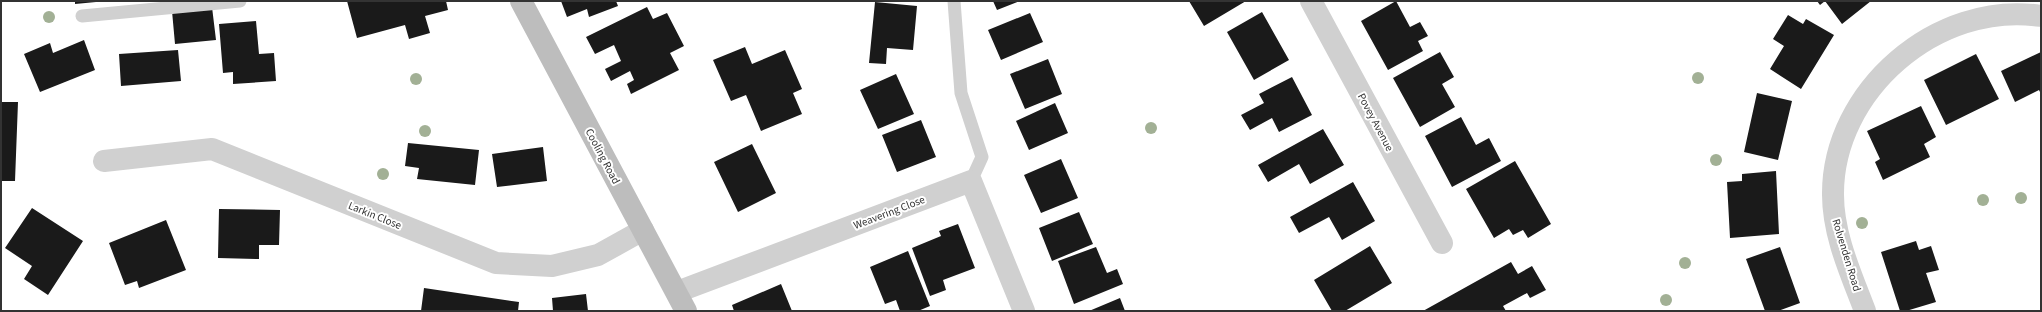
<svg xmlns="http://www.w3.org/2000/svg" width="2042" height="312" viewBox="0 0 2042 312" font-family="'Source Sans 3',sans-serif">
<rect width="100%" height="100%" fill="#fff"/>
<path fill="#1a1a1a" d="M75 1H96V2L75 4Z
M347 1H446L448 10 425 16 430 33 409 39 405 25 357 38Z
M561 1H616L618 6 589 17 587 9 567 17Z
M993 1H1020L997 10Z
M1189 1H1246L1204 26Z
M1396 1 1410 27 1420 22 1428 36 1418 41 1423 51 1388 70 1361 21Z
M1817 1H1871L1842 24 1825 1 1820 5Z
M875 2 917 6 913 50 887 48 886 64 869 63Z
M212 7 216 40 175 44 172 11Z
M647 7 653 19 667 13 684 46 670 53 679 70 631 94 627 84 634 80 630 71 611 81 605 69 621 61 614 45 595 54 586 37Z
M1262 12 1289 60 1254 80 1227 32Z
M1030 13 1043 42 1001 60 988 30Z
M1788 15 1803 24 1806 19 1834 35 1801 89 1770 69 1784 46 1773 39Z
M256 21 259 54 274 53 276 81 233 84V72L223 73 219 24Z
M84 40 95 70 40 92 24 54 50 43 53 53Z
M745 47 752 64 785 50 802 89 793 93 802 114 761 131 746 95 731 101 713 60Z
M178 50 181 81 121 86 119 54Z
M1440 52 1454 77 1442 84 1455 107 1420 127 1393 78Z
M2041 52V94L2039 90 2015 102 2001 71Z
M1976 54 1999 99 1946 125 1924 80Z
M1048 59 1062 94 1025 109 1010 74Z
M896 74 914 114 878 129 860 90Z
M1292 77 1312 115 1279 132 1272 118 1250 130 1241 115 1264 103 1259 94Z
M1757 93 1792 101 1778 160 1744 152Z
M1 102H18L15 181H1Z
M1055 103 1068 133 1029 150 1016 121Z
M1921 106 1936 137 1924 144 1930 157 1883 180 1875 162 1880 159 1867 131Z
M1461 117 1476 145 1489 138 1501 161 1452 187 1425 136Z
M921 120 936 157 897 172 882 135Z
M1323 129 1344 165 1310 184 1299 164 1268 182 1258 165Z
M408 143 479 150 475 185 417 179 419 168 405 166Z
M752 144 776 193 738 212 714 162Z
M543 147 547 181 497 187 492 154Z
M1061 159 1078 198 1041 213 1024 175Z
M1515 161 1551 224 1528 238 1523 230 1513 235 1509 229 1494 238 1466 189Z
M1776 171 1779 234 1730 238 1727 182 1742 181V174Z
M1353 182 1375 221 1342 240 1329 217 1299 233 1290 217Z
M32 208 83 241 48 295 24 279 32 266 5 248Z
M219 209 280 210 279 245H259V259L218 258Z
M1079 212 1093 244 1052 261 1039 228Z
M166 220 186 270 139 288 137 281 125 285 109 243Z
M958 224 975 268 943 280 946 290 930 296 912 248 941 236 939 231Z
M1916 241 1919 250 1931 246 1939 270 1926 273 1936 302 1906 311H1900L1881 252Z
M1370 246 1392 283 1345 311H1332L1314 280Z
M1096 247 1107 273 1117 269 1123 284 1074 304 1058 261Z
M1780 247 1800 303 1778 311H1765L1746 259Z
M908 251 930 306 918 311H900L896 300 885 304 870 267Z
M1511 262 1518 274 1532 266 1546 290 1530 298 1527 293 1503 306 1506 311H1423Z
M781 284 792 311H734L732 305Z
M424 288 519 302 518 311H421Z
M586 294 588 311H553L552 298Z
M1120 298 1125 311H1089Z"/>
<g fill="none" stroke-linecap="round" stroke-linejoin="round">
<path stroke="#d0d0d0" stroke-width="13" d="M954 1 961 93 982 157 971 181
M82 16 240 1"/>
<path stroke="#d0d0d0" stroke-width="22" d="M1311 1 1442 243
M104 161 212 149 496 263 552 266 598 255 643 230
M677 292 971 181 1024 311
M1865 311C1851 274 1833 235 1833 195 1832 91 1937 0 2041 16"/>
<path stroke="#bdbdbd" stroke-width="22" d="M521 1 686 311"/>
</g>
<g fill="#a2b095">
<circle cx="49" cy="17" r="6"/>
<circle cx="1698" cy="78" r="6"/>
<circle cx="416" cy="79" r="6"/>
<circle cx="1151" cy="128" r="6"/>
<circle cx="425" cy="131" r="6"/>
<circle cx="1716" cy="160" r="6"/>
<circle cx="383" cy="174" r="6"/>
<circle cx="2021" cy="198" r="6"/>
<circle cx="1983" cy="200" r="6"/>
<circle cx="1862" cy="223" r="6"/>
<circle cx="1685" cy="263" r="6"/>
<circle cx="1666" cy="300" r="6"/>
</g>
<g text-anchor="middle" stroke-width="4" stroke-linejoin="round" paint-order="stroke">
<g font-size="11" fill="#333" stroke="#fff">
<text transform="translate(1376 122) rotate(62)" y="4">Povey Avenue</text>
<text transform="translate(603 156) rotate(62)" y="4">Cooling Road</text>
<text transform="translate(889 212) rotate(-21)" y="4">Weavering Close</text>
<text transform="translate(375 215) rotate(22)" y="4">Larkin Close</text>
<text transform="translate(1847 255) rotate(73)" y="4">Rolvenden Road</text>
</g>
</g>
<rect width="2042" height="312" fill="none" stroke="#333333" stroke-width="4"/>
</svg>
